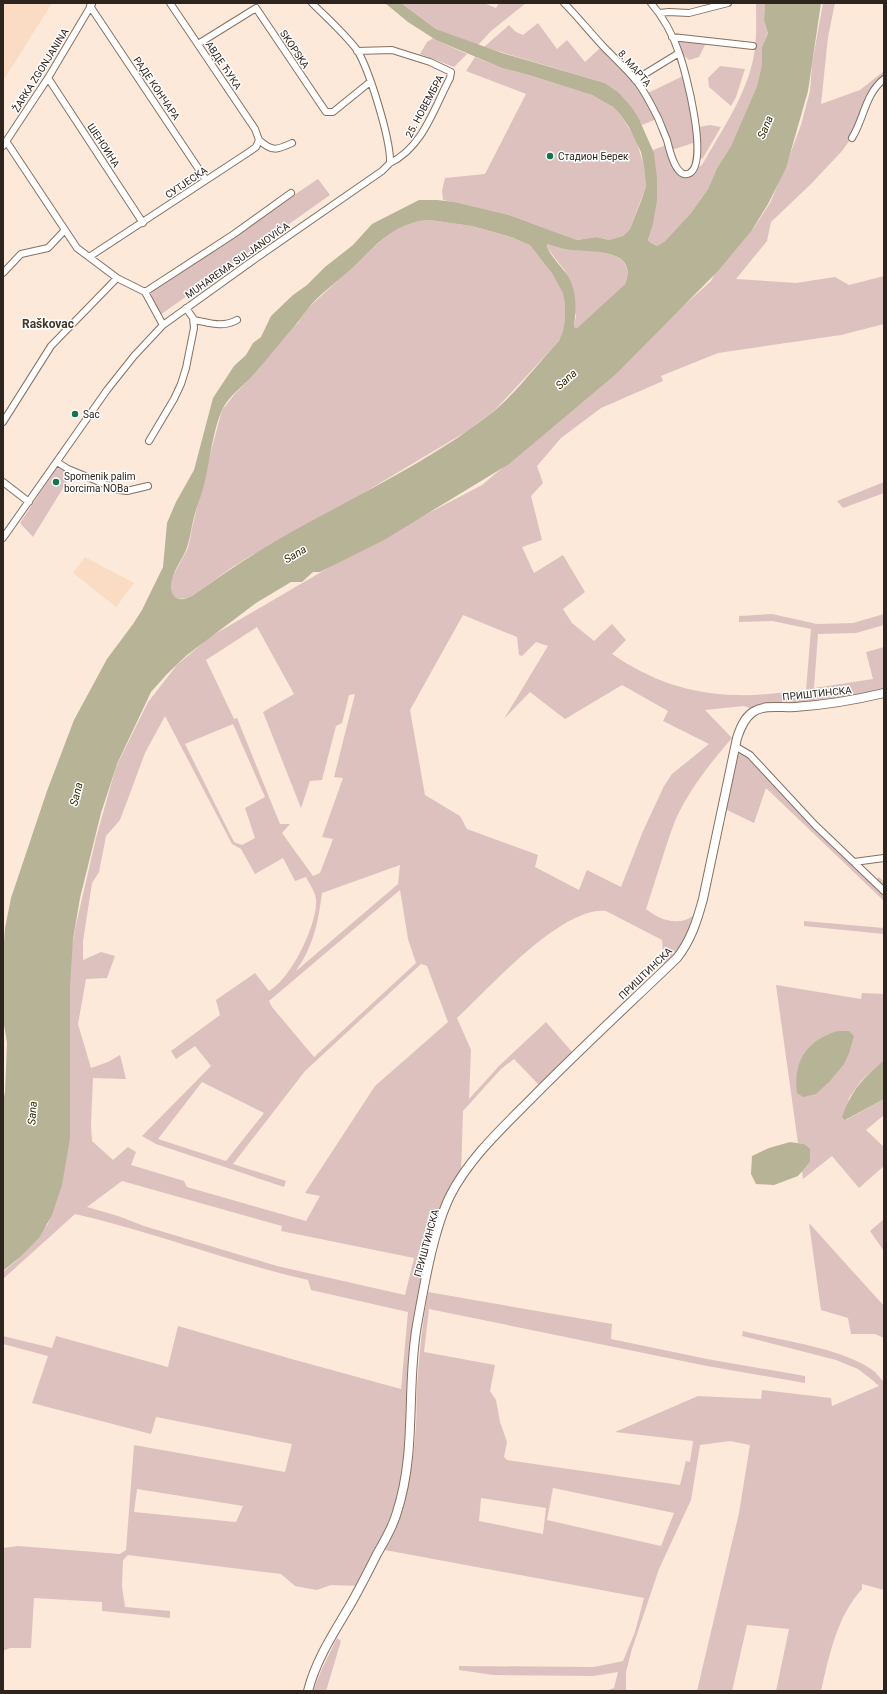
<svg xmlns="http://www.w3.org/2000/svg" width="887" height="1694" viewBox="0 0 887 1694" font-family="Roboto,sans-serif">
<rect width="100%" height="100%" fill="#fce9da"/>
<path fill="#f9dcc3" d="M3 3H52L3 81Z
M85 557 134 583 116 607 73 573Z"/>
<path fill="#ddc1bf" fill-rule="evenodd" d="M401 3H484L496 8 499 3H526L491 31 478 45 436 29Z
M756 3H765L764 20 768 32 762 47V64L757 86 731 146 717 168 708 189 691 213 665 241 657 246 651 243 648 240C658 210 658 181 653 150L666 145 670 161 679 174 691 175 697 168 702 165C722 130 747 94 754 55 757 38 756 20 756 3Z
M823 3H835L828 37 821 104 860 90 884 71V78L873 86 852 137 842 151 811 184 771 222 767 241 736 279 796 283 835 277 849 285 884 276V324L841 335 718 353 661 376 663 381 601 408 561 438 537 466 543 483 531 496 542 540 522 547 534 573 563 555 585 592 563 609 572 623 594 641 612 624 626 640 612 654C650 680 689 694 736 695 759 696 783 692 806 690L811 629 772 621 739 622V616L772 614 817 624 853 623 884 614V625L856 633 818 634 814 688 873 679 866 652 884 647V691L828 700 786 703 752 709 744 706 705 710 732 738C711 762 688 791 675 821 664 850 656 880 646 909 657 918 671 924 685 920 689 919 694 915 698 912L688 939 664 967 662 940 606 911C562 906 489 988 457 1018L471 1050 469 1099 499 1066 546 1022 573 1053 541 1087 514 1059 501 1069 463 1111 461 1175 454 1186 419 1308 409 1420 399 1505 359 1586 331 1585 317 1590 295 1586 281 1574 128 1555 123 1560 122 1586 125 1607 170 1611V1618L102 1611V1602L34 1598 31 1648H10L3 1651V1548L18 1546 120 1554 126 1550 134 1445 285 1472 292 1444 156 1417 151 1434 32 1403 48 1356 3 1344V1336L52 1348 56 1336 168 1367 178 1326 288 1358 401 1389 408 1312 311 1290 308 1280C229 1262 154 1232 75 1214L3 1279V1272L17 1260 48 1224 60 1182 68 1131 70 1077 67 976 75 929 96 838 116 767 148 702 177 665 210 637 364 547 482 485 525 449 711 281 733 239 753 229 770 203 786 165 801 125 810 91 812 64ZM463 615 517 637 519 655 522 656 536 642 548 646 504 719 530 692 565 719 622 685 668 711 663 721 709 744 672 774 664 786 643 831 621 887 587 870 579 890 535 867 538 855 467 829 460 816 425 795 410 710ZM257 627 294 694 263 712 301 808 310 781 322 780 336 726 342 723 349 695 355 694 334 777 343 778 322 837 333 839 320 873 313 876 282 833 290 824H280L237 718 234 719 206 660ZM165 716 232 844 241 849 255 874 283 858 295 881 306 877C309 883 316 893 316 900 318 924 290 980 269 991L255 973 216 1000 220 1015 171 1051 176 1059 195 1046 211 1066 142 1136 156 1144 284 1187 286 1181 233 1164 305 1071 421 964 427 966 448 1022 375 1086 305 1193 320 1196 306 1221 187 1187 184 1181 131 1165 136 1152 128 1147 113 1160 92 1141 91 1124 93 1078 126 1079 120 1055 108 1062 91 1068 78 1024 86 979 107 978 115 956 101 952 83 960V941L92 883 99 872 106 836 120 820 145 753ZM233 724 265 797 245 808 255 838 242 845 234 842 185 744ZM400 865 398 884 296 971C298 967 302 962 304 958 315 938 319 916 322 893ZM400 890 408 939 416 963 314 1057 272 1007 269 1001ZM202 1082 264 1113 226 1161 158 1139ZM122 1181 282 1226 281 1231 414 1258 405 1295 277 1266 144 1226 118 1216 87 1207ZM137 1489 243 1506 236 1522 134 1512Z
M538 23 557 49 567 40 585 62 601 47 609 58 637 85 657 119 642 125C632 107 621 94 605 83L484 47 509 25 516 32 523 35Z
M433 38 436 40 467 54 454 67 420 54 427 42Z
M676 40 706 43 699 57 689 60 682 54Z
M475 57 502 68 529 75 592 95 613 107 620 114 636 139 644 167 646 186 630 229 623 236 609 240 597 237 577 240 509 215 443 200 442 191 445 178 485 174 526 94 466 71Z
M720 66 745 69 736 97 731 106 709 87 708 78Z
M683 76 695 130 696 142 672 150 661 118 648 93Z
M710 125 721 127 703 158 701 159 699 158V127Z
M318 179 330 195 160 315 154 303 150 291Z
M430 220 472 226 531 243 563 276 568 323 559 341 495 410 469 430 360 495 269 545 234 566 192 596C184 600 171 601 170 589 170 578 182 560 187 550 191 540 191 530 194 520 203 483 212 447 222 410L234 395 253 375 287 332 298 323 305 311 366 254 392 231 403 225 414 222Z
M547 244C556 246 565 249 575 250 596 251 638 251 625 284L577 328H575L574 326 576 316 565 271 548 249Z
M60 468 71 475 33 537 20 523 56 469Z
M884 482V493L843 508 837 501Z
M742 751 746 753 873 883 879 877 884 882V901L766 788 754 823 725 809 737 756 739 752Z
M804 921 884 928V934L804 926Z
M776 985 861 999 862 993 884 994V1060L861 1081 849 1098 846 1120 884 1099V1115L866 1130 884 1147V1166L859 1188 832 1156 803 1179 802 1171 810 1162 804 1144 798 1143Z
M884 1219V1251L870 1231Z
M809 1223 884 1306V1338L875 1334H851L848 1318 821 1310Z
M428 1292 612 1324 611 1339 707 1359 805 1376V1383L707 1366 429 1309 424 1352 495 1365 490 1391 496 1400 500 1422 507 1442 504 1457 507 1460 680 1485 686 1461 690 1462 693 1441 615 1432 698 1396 761 1399 762 1390 831 1398 832 1406 879 1386 871 1379 858 1369 836 1360 742 1336 743 1331C779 1340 840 1348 871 1369 876 1372 880 1378 884 1382V1590L862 1584V1589C837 1616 829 1656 821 1691H776L789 1629 747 1625 732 1691H697L739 1513 750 1445 730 1441 700 1445 691 1500 659 1569 632 1649 626 1672V1691H606L614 1688 618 1672 593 1676 493 1675 459 1670V1666L594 1667 623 1661 635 1632 644 1598 385 1550C407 1513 413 1467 416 1425 417 1413 416 1400 417 1388 419 1356 422 1324 428 1292ZM553 1488 674 1513 661 1546 547 1520ZM481 1498 546 1508 543 1534 479 1521Z
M337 1638 341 1641 326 1691H313L321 1671Z"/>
<path fill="#b7b396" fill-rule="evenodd" d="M385 3H401L436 29 502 53 605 83 619 93 633 109 639 119 654 153 657 178V200L653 224 648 240 651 243 657 246 665 241 691 213 708 189 717 168 731 146 757 86 762 64V47L768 33 764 20 765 3H821L808 91 786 168 768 204 752 230 718 271 616 374 509 464 384 540 320 572H313L302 582H291L256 603 187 655 167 674 151 692 117 764 101 813 80 898 73 939 70 986V1138L62 1185 52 1215 39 1238 20 1257 3 1271V1103L5 1092 7 1043 3 1018 4 943 5 928 11 898 47 791 74 720 107 659 133 624 142 610 163 567 167 523 176 502 194 470 213 398 234 366 246 355 253 343 261 337 271 316 293 295 307 285 325 267 353 245 372 224 419 200H437L454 202 509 215 577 240 597 237 609 240 623 236 630 229 641 201 646 186 644 167 641 152 629 127 620 114 613 107 592 95 529 75 502 68 436 40 408 22ZM430 220 472 226 514 238 530 245 552 273 563 293 565 303V321L563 331 559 341C538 363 517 392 493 412 436 457 368 490 304 525 265 546 228 570 192 596 185 599 181 601 175 597 165 588 176 568 182 558 189 546 190 535 193 521 196 508 202 494 205 481 210 459 213 430 222 410 229 395 244 386 254 374 269 357 282 340 297 323 300 320 302 315 306 311 319 294 337 282 352 268 377 245 393 222 430 220ZM547 244C555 246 563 249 572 250 593 252 639 249 625 284L577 328H575L574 326C576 310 577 295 570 280 566 270 546 253 547 244Z
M838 1031H849L854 1036 849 1053 844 1064 830 1081 816 1094 803 1097 797 1093C793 1061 807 1040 838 1031Z
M884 1060V1099L845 1120 842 1117C853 1088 861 1081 884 1060Z
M790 1142 804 1144 810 1149V1162L798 1176 774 1185 756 1184 751 1174 752 1156 769 1148Z"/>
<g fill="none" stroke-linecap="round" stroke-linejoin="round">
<g stroke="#867160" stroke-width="8">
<path id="minor" d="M170 3 255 129 259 140
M564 3C577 16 588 30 601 44 613 57 627 69 638 83 646 94 652 106 658 118 661 125 664 133 667 140 669 148 676 181 690 173 709 161 686 72 679 53 673 35 663 17 651 3
M90 6 206 180
M659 13 669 12 689 13 728 3
M672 37 753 46
M198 44 256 8 326 112H333L370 82
M357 51 392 50 430 62 451 72 450 78C434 108 423 147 390 163
M48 78 143 223
M635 80 679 53
M852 138C864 119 865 94 884 79
M6 141 77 248 117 278 145 292 163 325
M3 146 48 78 92 4
M89 257 249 152 256 147 259 140C272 152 277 150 292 143
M3 273 21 254 48 248 64 231
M145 292 234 234 291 193
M194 320C210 323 222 328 237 320
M3 422 51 346 117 278
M149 441 174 399 181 384 186 368 194 328 193 318 186 308
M57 462 68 469 119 490 127 491 148 486
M3 482 29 502
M3 538 107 390 134 356 163 325 255 259 382 171 390 163C391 140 369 69 357 50 344 33 327 18 312 3
M735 746 750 755 815 825 884 891
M854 862 884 858"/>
</g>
<g stroke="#867160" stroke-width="10">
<path id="tertiary" d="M308 1691C316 1660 333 1634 349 1607 359 1590 368 1572 377 1554 385 1540 393 1527 397 1512 417 1451 406 1386 417 1325 424 1286 433 1231 450 1196 468 1160 500 1130 529 1101 577 1052 627 1006 677 958 691 940 697 921 703 899L737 738C740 729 744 718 753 712 765 704 781 708 795 707 825 705 855 700 884 693"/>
</g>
<use href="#minor" stroke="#fff" stroke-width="6"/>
<use href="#tertiary" stroke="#fff" stroke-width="8"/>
</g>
<g fill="#11764f" stroke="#fff" stroke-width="1.5">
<circle cx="550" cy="156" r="4"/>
<circle cx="75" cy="414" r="4"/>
<circle cx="56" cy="482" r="4"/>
</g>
<g text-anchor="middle" stroke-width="3" stroke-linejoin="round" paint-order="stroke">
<g font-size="10" fill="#2d241d" stroke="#fff">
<text transform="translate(295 49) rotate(56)" y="4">SKOPSKA</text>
<text transform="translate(224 65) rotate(56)" y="4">АВДЕ ЋУКА</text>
<text transform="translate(635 68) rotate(49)" y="4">8. МАРТА</text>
<text transform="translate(40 70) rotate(-58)" y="4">ŽARKA ZGONJANINA</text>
<text transform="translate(157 88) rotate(56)" y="4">РАДЕ КОНЧАРА</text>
<text transform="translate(424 106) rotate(-62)" y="4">25. НОВЕМБРА</text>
<text transform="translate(104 145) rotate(57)" y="4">ШЕНОИНА</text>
<text transform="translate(186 182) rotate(-34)" y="4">СУТЈЕСКА</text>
<text transform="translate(237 260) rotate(-35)" y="4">MUHAREMA SULJANOVIĆA</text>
<text transform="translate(817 693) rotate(-6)" y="4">ПРИШТИНСКА</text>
<text transform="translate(645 973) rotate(-44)" y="4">ПРИШТИНСКА</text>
<text transform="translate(426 1243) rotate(-75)" y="4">ПРИШТИНСКА</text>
</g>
<g font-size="10" fill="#2d241d" stroke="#fff" text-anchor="start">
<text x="558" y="160">Стадион Берек</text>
<text x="83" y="418">Sac</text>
<text x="64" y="480">Spomenik palim<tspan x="64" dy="12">borcima NOBa</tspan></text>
</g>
<g font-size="11" font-style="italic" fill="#302a02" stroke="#fff">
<text transform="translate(765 127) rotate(-67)" y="4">Sana</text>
<text transform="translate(566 379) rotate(-42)" y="4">Sana</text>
<text transform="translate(295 554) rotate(-31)" y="4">Sana</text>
<text transform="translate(76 794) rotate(-76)" y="4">Sana</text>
<text transform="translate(32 1113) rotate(-86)" y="4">Sana</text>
</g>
<g font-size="12" font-weight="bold" fill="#473525" stroke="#fff">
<text x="48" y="328">Raškovac</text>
</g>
</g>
<rect width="887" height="1694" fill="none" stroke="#2d241d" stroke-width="8"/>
</svg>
